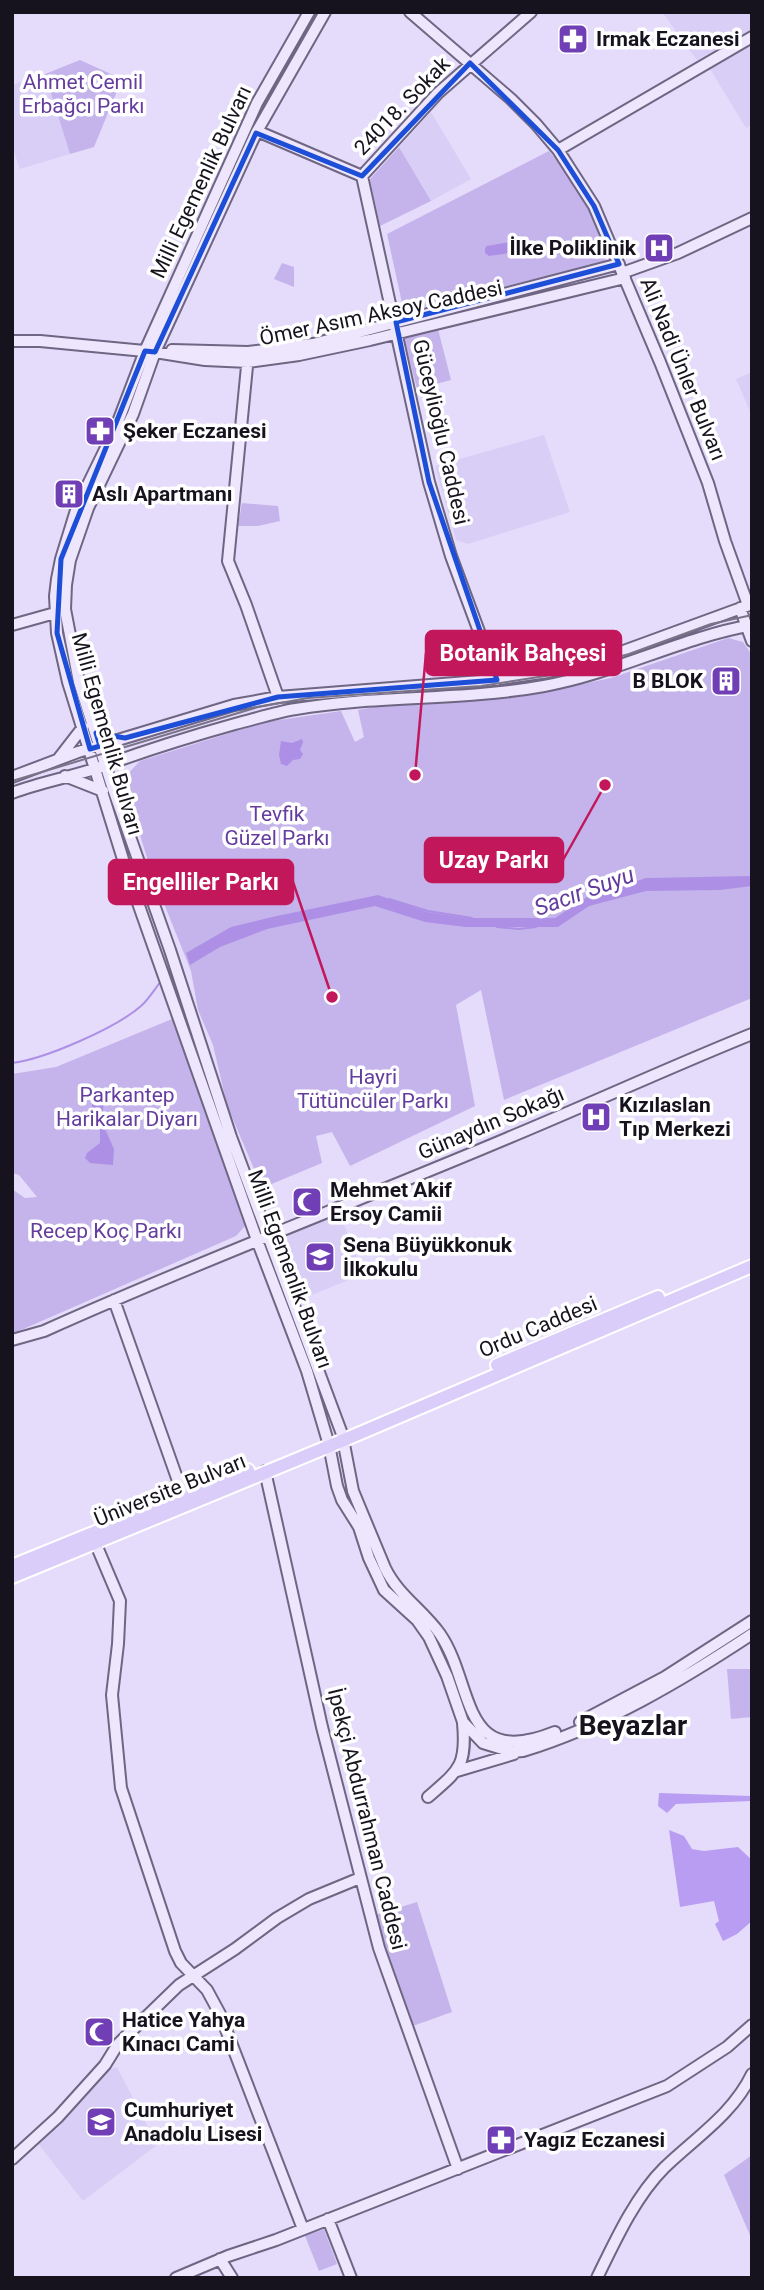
<svg xmlns="http://www.w3.org/2000/svg" width="764" height="2290" viewBox="0 0 764 2290" font-family="Roboto,sans-serif">
<rect width="100%" height="100%" fill="#e5dcfc"/>
<path fill="#d9cef5" d="M662 12H752V29L697 60Z
M752 43V125L746 128 710 69Z
M45 74 70 154 20 169 12 146V85Z
M431 112 471 179 431 201 399 147Z
M752 372V416L736 379Z
M544 435 570 512 468 544 456 540 435 466Z
M340 1214 363 1274 302 1299 277 1240Z
M117 2067 157 2145 83 2201 36 2141 77 2104 110 2069Z"/>
<path fill="#c5b4eb" d="M80 60 122 79 94 147 70 154 45 74Z
M399 147 431 201 380 226 370 179Z
M549 151 572 178 595 222 606 261 404 312 387 234Z
M282 263 294 267V287L274 279Z
M438 329 451 380 417 389 404 338Z
M242 503 278 506 280 521 258 526H238Z
M728 638 743 642 752 655V998L504 1100 481 990 456 1005 475 1106 350 1166 332 1132 316 1136 322 1163 262 1188 227 1105 213 1045 198 1010 191 971 151 871 123 779 140 761 265 722 341 711 355 742 364 737 358 710 378 706 520 697 611 678Z
M172 1019 246 1225 236 1236 12 1334V1189L25 1198 37 1197 19 1175 12 1173V1074L56 1067Z
M727 1669H752V1717L731 1719Z
M417 1902 452 2012 410 2027 375 1915Z
M752 2155V2240L724 2175Z
M324 2229 337 2264 319 2271 305 2236Z"/>
<path fill="#b99df2" d="M659 1793 752 1796V1801L676 1804 667 1813 658 1806Z
M669 1830 684 1836 692 1849 704 1851 738 1847 752 1860V1921L737 1934 723 1941 715 1924 719 1921 714 1901 680 1907Z"/>
<path fill="#ad90e5" d="M515 241 520 246 516 252 489 256 485 253V248L487 246Z
M302 739 303 742 300 750 303 754 300 759 293 760 287 766 281 764 279 755 281 741 292 743Z
M752 876V886L720 890 646 891 589 906 558 927H466L425 922 375 906 267 929 220 947 190 965 186 953 231 927 272 917 378 895 427 912 466 918H555L587 897 646 878Z
M99 1099 104 1100 102 1122 114 1149 113 1165 90 1163 85 1158 87 1153 100 1143V1127L89 1116 93 1101Z"/>
<g fill="none" stroke-linecap="round" stroke-linejoin="round">
<path stroke="#ad90e5" stroke-width="2" d="M389 899 428 911 472 918
M497 927 519 929 536 927
M12 1063C45 1059 116 1028 141 1006 149 999 154 990 161 981"/>
<g stroke="#6e6682" stroke-width="14">
<path id="secondary" d="M309 12 257 103 145 351 116 427 77 507 61 559 57 579 55 596 57 633 68 682 126 869 257 1240 307 1371 329 1445 337 1486 342 1500 359 1527 369 1558 384 1590 417 1620 429 1637 447 1676 463 1722 483 1743 512 1752 523 1751C605 1726 681 1681 752 1634
M325 12 256 133 155 352 133 414 88 508 70 560 66 585 65 609 79 682 111 783 170 950 231 1137 342 1434 353 1491 385 1568C398 1595 423 1610 440 1634 475 1685 459 1771 555 1732
M410 12 511 99 536 124 558 150 594 206 660 362 708 483 725 541 748 605
M257 131 362 176 429 482 451 556 497 680
M558 150 752 37
M362 176 438 93 531 12
M622 273 678 253 752 218
M12 341H40L155 352 205 360 248 362 299 355 370 340 625 278
M172 350 248 352 313 344 619 264
M248 356 228 561 246 605 278 697
M740 608 752 641
M12 625 55 613
M59 758 83 727
M65 776 103 791
M12 777 78 752 234 705 278 697 493 680 548 672 599 660 752 604
M12 793C44 781 77 776 109 764 150 749 192 736 235 724 255 719 276 712 296 709 378 695 462 701 544 686 616 673 680 638 752 625
M114 1300 183 1495
M12 1340 44 1331C197 1262 354 1203 508 1138 590 1104 670 1067 752 1034
M265 1471 322 1727 379 1948 458 2169
M92 1535 120 1601 118 1644 112 1695 121 1788 175 1951 181 1963 207 1990 220 2014 303 2229
M580 1722 665 1677 752 1621
M457 1771 514 1754
M428 1797C459 1770 467 1766 463 1723
M12 2159 58 2117 105 2065 118 2044 179 1985 235 1949 277 1918 309 1899 360 1878
M328 2219 351 2278
M220 2259 232 2278
M176 2278 228 2256 276 2240 667 2086 727 2047 752 2025
M597 2278C615 2241 635 2197 664 2168 695 2138 733 2114 752 2074"/>
</g>
<g stroke="#fff" stroke-width="16">
<path id="primary" d="M497 1365 658 1297
M12 1566 248 1470
M12 1577 344 1440 752 1266"/>
</g>
<use href="#secondary" stroke="#ede6fc" stroke-width="10"/>
<use href="#primary" stroke="#dbcdfa" stroke-width="12"/>
<path stroke="#7a7489" stroke-width="2" d="M12 781 258 707 308 698 481 686 552 675 629 654 711 624 752 615"/>
</g>
<path fill="none" stroke="#1d4ed8" stroke-width="5" stroke-linejoin="round" d="M470 63 558 150 594 206 619 264 396 322 429 482 497 680 278 697 125 738 96 733 100 746 90 749 57 633 61 559 145 351 155 352 256 133 362 176Z"/>
<defs>
<g id="pharmacy-square" transform="scale(1.575)"><rect x="-9" y="-9" width="18" height="18" rx="4" fill="#703fb6" stroke="#fff"/><path d="M-2-6h4v4h4v4h-4v4h-4v-4h-4v-4h4Z" fill="#fff"/></g>
<g id="hospital-square" transform="scale(1.575)"><rect x="-9" y="-9" width="18" height="18" rx="4" fill="#703fb6" stroke="#fff"/><path d="M-5-5h3v3.5h4V-5h3V5h-3V1.5h-4V5h-3Z" fill="#fff"/></g>
<g id="building-square" transform="scale(1.575)"><rect x="-9" y="-9" width="18" height="18" rx="4" fill="#703fb6" stroke="#fff"/><path d="M-4-6H4V6H1V3H-1V6H-4ZM-2.5-4.3h1.7v1.8h-1.7ZM.8-4.3h1.7v1.8H.8ZM-2.5-1h1.7V.8h-1.7ZM.8-1h1.7V.8H.8Z" fill="#fff"/></g>
<g id="mosque-square" transform="scale(1.575)"><rect x="-9" y="-9" width="18" height="18" rx="4" fill="#703fb6" stroke="#fff"/><path d="M3.5-4.9A6 6 0 1 0 3.5 4.9A5 5 0 1 1 3.5-4.9Z" fill="#fff"/></g>
<g id="school-square" transform="scale(1.575)"><rect x="-9" y="-9" width="18" height="18" rx="4" fill="#703fb6" stroke="#fff"/><path d="M0-5L7-2L0 1L-7-2ZM-4 1L0 2.5L4 1V4Q0 6-4 4Z" fill="#fff"/></g>
</defs>
<g fill-rule="evenodd">
<use href="#pharmacy-square" x="573" y="39"/>
<use href="#hospital-square" x="659" y="248"/>
<use href="#pharmacy-square" x="100" y="431"/>
<use href="#building-square" x="69" y="494"/>
<use href="#building-square" x="726" y="681"/>
<use href="#hospital-square" x="596" y="1117"/>
<use href="#mosque-square" x="307" y="1202"/>
<use href="#school-square" x="320" y="1257"/>
<use href="#mosque-square" x="99" y="2032"/>
<use href="#school-square" x="101" y="2122"/>
<use href="#pharmacy-square" x="501" y="2140"/>
</g>
<g text-anchor="middle" stroke-width="7" stroke-linejoin="round" paint-order="stroke">
<g font-size="21" font-weight="bold" fill="#17131e" stroke="#fff" text-anchor="start">
<text x="596" y="46">Irmak Eczanesi</text>
<text x="636" y="255" text-anchor="end">İlke Poliklinik</text>
<text x="123" y="438">Şeker Eczanesi</text>
<text x="92" y="501">Aslı Apartmanı</text>
<text x="703" y="688" text-anchor="end">B BLOK</text>
<text x="619" y="1112">Kızılaslan<tspan x="619" dy="24">Tıp Merkezi</tspan></text>
<text x="330" y="1197">Mehmet Akif<tspan x="330" dy="24">Ersoy Camii</tspan></text>
<text x="343" y="1252">Sena Büyükkonuk<tspan x="343" dy="24">İlkokulu</tspan></text>
<text x="122" y="2027">Hatice Yahya<tspan x="122" dy="24">Kınacı Cami</tspan></text>
<text x="124" y="2117">Cumhuriyet<tspan x="124" dy="24">Anadolu Lisesi</tspan></text>
<text x="524" y="2147">Yagız Eczanesi</text>
</g>
<g font-size="21" fill="#653d9f" stroke="#fff">
<text x="83" y="89">Ahmet Cemil<tspan x="83" dy="24">Erbağcı Parkı</tspan></text>
<text x="277" y="821">Tevfik<tspan x="277" dy="24">Güzel Parkı</tspan></text>
<text x="373" y="1084">Hayri<tspan x="373" dy="24">Tütüncüler Parkı</tspan></text>
<text x="127" y="1102">Parkantep<tspan x="127" dy="24">Harikalar Diyarı</tspan></text>
<text x="106" y="1238">Recep Koç Parkı</text>
</g>
<g font-size="21" fill="#17131e" stroke="#fff">
<text transform="translate(402 106) rotate(-46)" y="7">24018. Sokak</text>
<text transform="translate(201 182) rotate(-65)" y="7">Milli Egemenlik Bulvarı</text>
<text transform="translate(381 313) rotate(-12)" y="7">Ömer Asım Aksoy Caddesi</text>
<text transform="translate(683 369) rotate(68)" y="7">Ali Nadi Ünler Bulvarı</text>
<text transform="translate(441 432) rotate(77)" y="7">Güceylioğlu Caddesi</text>
<text transform="translate(107 734) rotate(74)" y="7">Milli Egemenlik Bulvarı</text>
<text transform="translate(491 1123) rotate(-23)" y="7">Günaydın Sokağı</text>
<text transform="translate(290 1269) rotate(70)" y="7">Milli Egemenlik Bulvarı</text>
<text transform="translate(538 1327) rotate(-23)" y="7">Ordu Caddesi</text>
<text transform="translate(170 1490) rotate(-22)" y="7">Üniversite Bulvarı</text>
<text transform="translate(367 1819) rotate(76)" y="7">İpekçi Abdurrahman Caddesi</text>
</g>
<g font-size="23" font-style="italic" fill="#643c9e" stroke="#fff">
<text transform="translate(584 891) rotate(-20)" y="8">Sacır Suyu</text>
</g>
<g font-size="28" font-weight="bold" fill="#17131e" stroke="#fff">
<text x="633" y="1735">Beyazlar</text>
</g>
</g>
<path fill="none" stroke="#c2185b" stroke-width="2.5" d="M415 775L426 653M605 785L563 860M332 997L293 882"/>
<g fill="#c2185b" stroke="#fff" stroke-width="2.5">
<circle cx="415" cy="775" r="7"/>
<circle cx="605" cy="785" r="7"/>
<circle cx="332" cy="997" r="7"/>
</g>
<g fill="#c2185b" stroke="#c2185b" stroke-width="2.5">
<rect x="426" y="631" width="195" height="44" rx="7"/>
<rect x="425" y="838" width="138" height="44" rx="7"/>
<rect x="109" y="860" width="184" height="44" rx="7"/>
</g>
<g font-size="23" text-anchor="middle" font-weight="bold" fill="#fff">
<text x="523" y="661">Botanik Bahçesi</text>
<text x="494" y="868">Uzay Parkı</text>
<text x="201" y="890">Engelliler Parkı</text>
</g>
<rect width="764" height="2290" fill="none" stroke="#17131e" stroke-width="28"/>
</svg>
